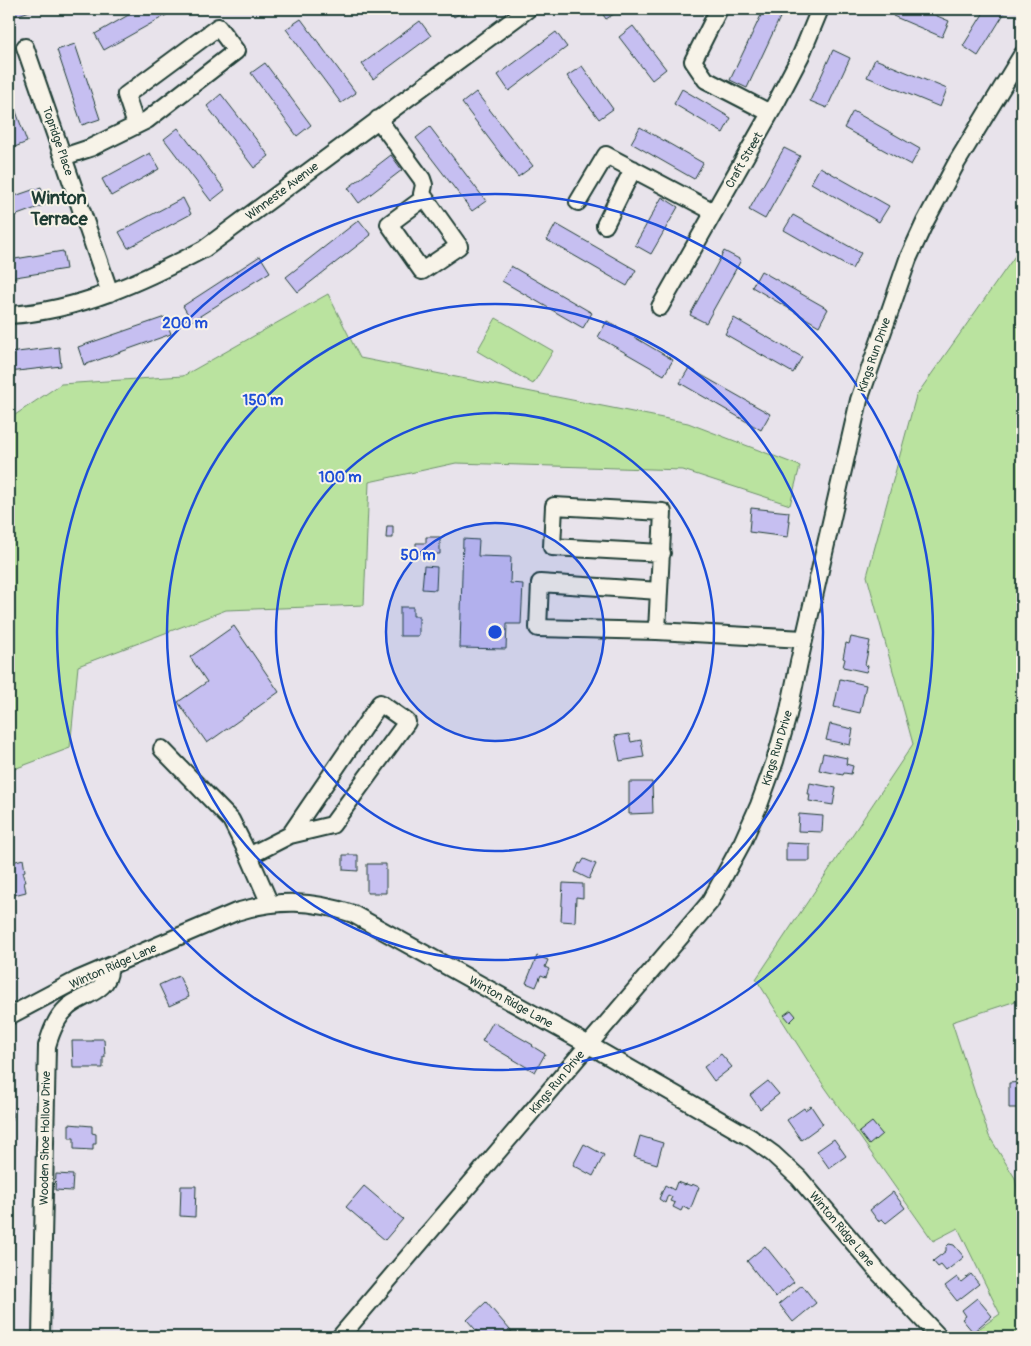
<svg xmlns="http://www.w3.org/2000/svg" width="1031" height="1346" viewBox="0 0 1031 1346" font-family="Pangolin,sans-serif">
<rect width="100%" height="100%" fill="#e8e3eb"/>
<filter id="ink" filterUnits="userSpaceOnUse"><feTurbulence type="fractalNoise" baseFrequency=".02" numOctaves="2"/><feDisplacementMap in="SourceGraphic" scale="10" xChannelSelector="R" yChannelSelector="G"/><feConvolveMatrix kernelMatrix="1 2 1 2 8 2 1 2 1" color-interpolation-filters="sRGB"/></filter>
<g filter="url(#ink)">
<path fill="#bae39f" stroke="#6c906a" d="M1022 246V999L952 1022 989 1136 1015 1178 1022 1213V1337H967L1000 1314 958 1228 933 1241 822 1083 756 979 913 744 867 576 916 396Z
M328 294 360 358 688 423 800 466 790 505 683 470 456 463 369 482 364 605 226 610 78 666 70 748 9 771V419L61 384 183 376Z
M496 318 553 351 533 384 477 351Z"/>
<path fill="#c6bff1" stroke="#1f3d34" d="M9 9H36L9 18Z
M139 9H177L104 50 95 34Z
M448 9H466L454 17Z
M599 9H622L606 19Z
M764 9H784L747 88 730 80Z
M896 9H921L949 21 942 37 893 16Z
M986 9H1007L978 56 963 46Z
M301 19 356 93 341 103 286 29Z
M420 21 431 36 373 79 362 64Z
M633 26 666 69 652 80 619 37Z
M556 32 567 47 509 91 498 75Z
M75 44 100 119 82 125 57 50Z
M833 50 850 58 827 108 810 101Z
M875 59 947 89 940 107 867 77Z
M265 63 311 125 297 136 251 73Z
M582 66 613 109 599 119 567 76Z
M682 89 731 118 723 133 674 104Z
M9 92 27 142 10 149 9 147Z
M476 92 533 166 518 177 462 103Z
M221 94 269 156 254 168 207 106Z
M853 111 920 149 911 165 844 128Z
M430 127 486 201 472 211 416 138Z
M640 127 703 163 694 179 631 143Z
M178 128 225 190 211 201 164 139Z
M784 148 800 156 765 219 749 210Z
M150 153 159 169 111 196 102 179Z
M391 155 402 170 359 203 348 188Z
M820 167 889 206 879 222 811 183Z
M41 187 47 204 9 218V198Z
M662 197 678 207 651 254 635 245Z
M183 198 191 214 128 248 119 232Z
M793 215 861 253 852 269 784 230Z
M359 220 371 235 298 292 286 277Z
M556 224 636 270 627 286 547 240Z
M63 251 66 269 9 278V260Z
M724 251 741 260 706 323 690 315Z
M260 256 270 272 192 321 183 306Z
M511 266 592 313 583 328 502 281Z
M761 271 828 309 819 326 752 287Z
M165 317 171 334 84 365 78 347Z
M734 318 802 357 793 373 725 334Z
M607 321 673 360 664 375 598 337Z
M59 347 61 366 9 372V353Z
M689 368 770 414 761 430 680 383Z
M751 508 789 512 788 521H790L788 537 749 532Z
M387 526H393V538H386Z
M426 537H440V554H416V543H426Z
M463 539 479 540 478 556 511 557 510 583 523 584 521 624H507L506 649 460 648Z
M424 566 437 567 436 590 422 589Z
M400 607H413V616H419V636H400Z
M234 626 279 692 207 743 178 702 207 682 190 657Z
M851 637 870 641 865 665 868 666 866 672 843 667 845 659 843 658 846 643 849 644Z
M840 679 866 685 860 713 834 707Z
M830 724 853 729 850 745 826 740Z
M629 734 631 742 641 740 644 757 620 761 615 736Z
M823 753 847 758 846 764 853 766 851 774 844 773 843 775 819 770Z
M629 782H652L653 813 629 814Z
M810 783 836 788 833 805 809 801 810 794H808Z
M799 814 823 816 822 832 798 831Z
M786 843 810 844V861H786Z
M343 855H358V871L343 870Z
M23 859 25 871 23 872 26 882H24L26 892 14 895 12 886 9 887V863Z
M584 859 596 864 589 879 575 872 579 863 581 864Z
M367 864H386V893H367Z
M563 883 583 884V898L576 897 575 922 561 921Z
M537 956 548 960 545 967 549 969 546 977 541 975 536 987 526 983Z
M179 976 189 997 169 1006 159 985Z
M791 1010 796 1016 790 1022 784 1015Z
M493 1022 533 1045 532 1046 545 1054 535 1072 482 1041Z
M93 1039H104L105 1057H103V1068H73L72 1041H93Z
M721 1054 732 1067 714 1081 704 1067Z
M768 1081 779 1094 760 1109 750 1095Z
M1022 1082V1108H1009V1083Z
M9 1095H11L12 1121H9Z
M811 1106 823 1124 801 1140 787 1120 804 1108 805 1110Z
M872 1122 882 1134 869 1145 859 1132Z
M69 1124 92 1126V1133L96 1134V1144H93V1150L74 1149V1138H69Z
M640 1136 663 1143 657 1164 634 1157Z
M834 1139 846 1156 829 1168 817 1151Z
M584 1144 604 1155 593 1176 573 1165Z
M56 1174 73 1175 72 1191 55 1190Z
M677 1182 685 1185 686 1184 692 1186V1184L699 1187 690 1210 683 1207 681 1211 673 1207 675 1203 670 1201 672 1197 668 1195 665 1203 659 1199 665 1185 674 1190Z
M181 1186H196L195 1217 180 1216Z
M364 1186 403 1219 385 1240 346 1207Z
M893 1192 905 1208 886 1223 882 1219 878 1221 870 1210Z
M949 1244 954 1245 964 1257 946 1271 941 1265 938 1267 933 1261 946 1251V1247Z
M765 1246 794 1282 775 1297 747 1261Z
M971 1274 979 1284 957 1301 945 1286 957 1277 961 1282Z
M802 1285 816 1303 793 1322 779 1304Z
M977 1298 992 1316 973 1332 962 1319 966 1316 962 1310Z
M486 1302 516 1337H482L467 1320Z"/>
<g fill="none" stroke-linecap="round" stroke-linejoin="round">
<g stroke="#1f3d34" stroke-width="20">
<path id="minor" d="M719 9 693 61 706 80 770 113
M25 47 110 293
M378 119 422 179 424 185 422 194 459 246 422 271 389 224 424 198
M63 157 90 148 147 120 236 51 218 27 126 95 136 125
M578 202 606 155 714 212
M605 225 633 169
M660 307 777 101 801 55 820 9
M9 315C79 311 143 281 204 249L528 9
M659 591 663 512 554 506 552 547 662 553
M657 631 659 591 540 583 538 628 657 631 804 639
M162 749 231 820 249 856 270 904
M249 856 290 835 380 703 407 722 332 825 290 835
M9 1016 77 980 236 912C277 899 312 900 353 914L589 1045 751 1138 773 1154 799 1178 879 1273 939 1337
M41 1337 47 1046C51 1032 56 1018 67 1008 80 995 111 992 109 967
M340 1337 710 902 742 843 759 805 775 761 788 715 799 662 859 400 908 259 925 222 957 162 1022 55"/>
</g>
<use href="#minor" stroke="#f7f3e8" stroke-width="16"/>
</g>
</g>
<circle cx="495" cy="632" r="109" fill="#1d4ed8" fill-opacity=".12"/>
<g fill="none" stroke="#1d4ed8" stroke-width="2.5">
<circle cx="495" cy="632" r="109"/>
<circle cx="495" cy="632" r="219"/>
<circle cx="495" cy="632" r="328"/>
<circle cx="495" cy="632" r="438"/>
</g>
<g text-anchor="middle" stroke-width="4" stroke-linejoin="round" paint-order="stroke">
<g font-size="12" fill="#1f3d34" stroke="#f7f3e8">
<text transform="translate(58 141) rotate(71)" y="4">Topridge Place</text>
<text transform="translate(744 160) rotate(-60)" y="4">Craft Street</text>
<text transform="translate(282 191) rotate(-37)" y="4">Winneste Avenue</text>
<text transform="translate(874 355) rotate(-71)" y="4">Kings Run Drive</text>
<text transform="translate(777 748) rotate(-73)" y="4">Kings Run Drive</text>
<text transform="translate(113 966) rotate(-24)" y="4">Winton Ridge Lane</text>
<text transform="translate(511 1002) rotate(29)" y="4">Winton Ridge Lane</text>
<text transform="translate(557 1082) rotate(-50)" y="4">Kings Run Drive</text>
<text transform="translate(45 1138) rotate(-89)" y="4">Wooden Shoe Hollow Drive</text>
<text transform="translate(842 1229) rotate(50)" y="4">Winton Ridge Lane</text>
</g>
<g font-size="18" font-weight="bold" fill="#1f3d34" stroke="#f7f3e8">
<text x="59" y="204">Winton<tspan x="59" dy="21">Terrace</tspan></text>
</g>
</g>
<circle cx="495" cy="632" r="8" fill="#1d4ed8" stroke="#f7f3e8" stroke-width="2.5"/>
<g font-size="15" text-anchor="middle" font-weight="bold" fill="#1d4ed8" stroke="#f7f3e8" stroke-width="4" stroke-linejoin="round" paint-order="stroke">
<text x="185" y="328">200 m</text>
<text x="263" y="405">150 m</text>
<text x="340" y="482">100 m</text>
<text x="418" y="560">50 m</text>
</g>
<rect width="1031" height="1346" fill="none" stroke="#f7f3e8" stroke-width="30"/>
<rect x="15" y="15" width="1001" height="1316" fill="none" stroke="#1f3d34" stroke-width="2" filter="url(#ink)"/>
</svg>
